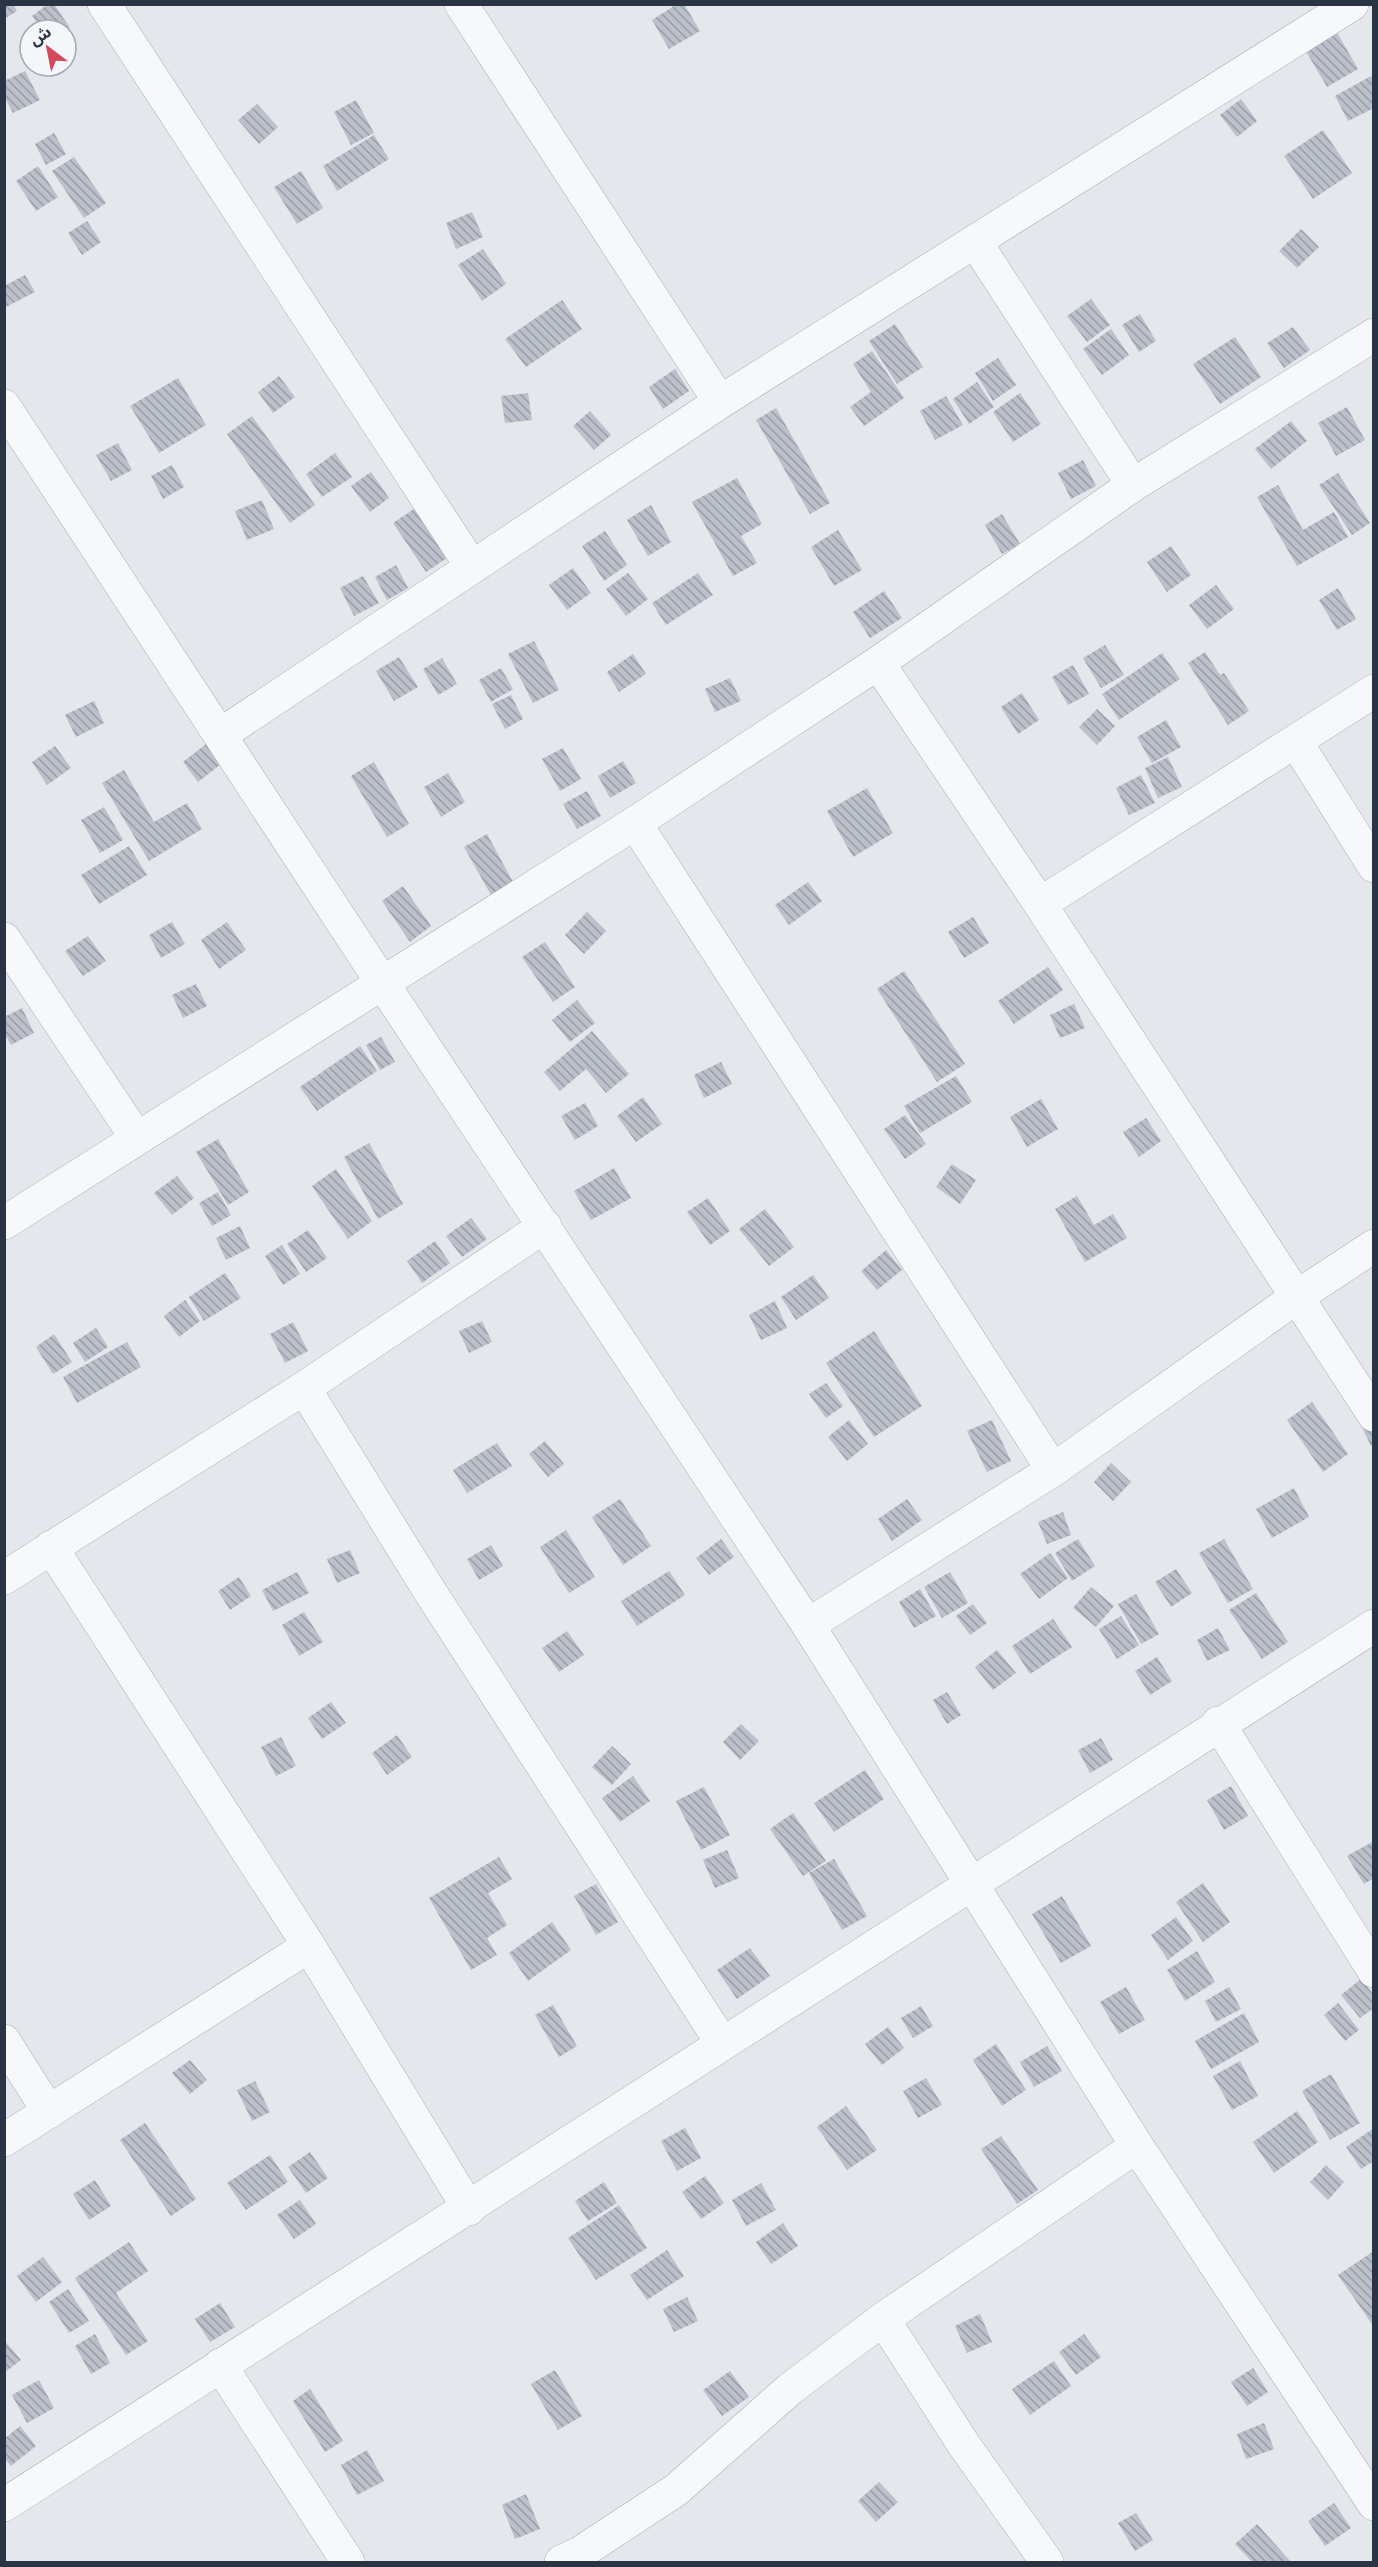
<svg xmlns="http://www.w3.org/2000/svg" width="1378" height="2567" viewBox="0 0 1378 2567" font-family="'Source Sans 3','Noto Sans Arabic',sans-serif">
<defs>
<pattern id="building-back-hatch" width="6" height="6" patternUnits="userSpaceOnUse" patternTransform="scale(1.5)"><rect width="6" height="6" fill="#bbc0ca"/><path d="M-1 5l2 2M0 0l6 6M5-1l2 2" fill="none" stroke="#989da6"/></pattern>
</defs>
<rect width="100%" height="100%" fill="#e4e7ec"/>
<path fill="url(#building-back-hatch)" d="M4 4H13L17 11 4 19Z
M48 4H54L70 28 42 30 32 16Z
M677 4H684L700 31 669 49 652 20Z
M1335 29 1358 69 1327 87 1304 48Z
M25 71 40 100 13 113 4 96V81Z
M1371 76 1374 81V108L1348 121 1335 96Z
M1241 99 1257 121 1237 137 1220 115Z
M356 100 374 133 351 145 334 112Z
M257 104 278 127 259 144 238 120Z
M1323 130 1352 173 1313 199 1284 156Z
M54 133 66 154 46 165 35 144Z
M374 135 389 159 337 191 323 166Z
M74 157 106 203 84 218 52 171Z
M38 166 58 197 36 211 16 181Z
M301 171 323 208 297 224 274 187Z
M472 212 483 237 456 249 446 223Z
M87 221 101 242 82 255 68 233Z
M1301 229 1319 247 1297 268 1279 251Z
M483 249 506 284 482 301 458 265Z
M25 275 35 292 4 308V286Z
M1091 299 1110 325 1087 342 1067 316Z
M562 300 582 329 526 367 505 339Z
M1140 314 1156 341 1139 352 1122 325Z
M895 324 923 367 897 384 869 341Z
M1293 327 1310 350 1284 368 1267 343Z
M1111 329 1129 355 1102 375 1083 349Z
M1235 337 1261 377 1220 404 1193 364Z
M872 351 904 398 864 426 850 407 871 392 853 364Z
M998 358 1016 385 993 401 975 373Z
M675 369 689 391 663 409 649 387Z
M279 376 295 397 273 413 258 392Z
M178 378 206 425 159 453 130 406Z
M977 382 994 407 969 424 953 399Z
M528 393 532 420 505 423 501 396Z
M1020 393 1041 424 1013 442 993 412Z
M946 396 963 425 935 440 920 411Z
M1347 407 1365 440 1336 456 1318 423Z
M776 408 830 503 810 514 756 420Z
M590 411 611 435 594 450 573 426Z
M252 416 315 505 290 523 227 434Z
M1291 421 1307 441 1271 469 1255 449Z
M118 443 132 470 111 481 96 455Z
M335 453 352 477 322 497 306 474Z
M1083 460 1096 486 1071 499 1058 473Z
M172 465 184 487 163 499 151 476Z
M371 472 389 498 370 512 351 486Z
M1338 473 1370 523 1352 535 1319 485Z
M737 478 762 524 741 536 757 563 733 576 692 502Z
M1278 485 1303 530 1334 512 1348 537 1297 566 1257 497Z
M262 500 274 529 247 540 235 511Z
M651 505 671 542 648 556 627 520Z
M414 509 447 558 426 572 393 523Z
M1002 514 1020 544 1002 554 985 525Z
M838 530 862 570 834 586 811 547Z
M605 531 627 565 604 581 582 546Z
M1171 546 1191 575 1167 592 1147 562Z
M396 565 408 588 387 600 375 577Z
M573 568 591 593 567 610 549 585Z
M628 573 648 599 626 616 606 589Z
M698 573 713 595 666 625 652 603Z
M363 576 379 603 354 616 340 588Z
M1216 585 1234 609 1207 629 1189 605Z
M1338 588 1356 619 1337 630 1319 600Z
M884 591 902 618 870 638 853 612Z
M534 641 559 690 533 703 508 654Z
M1105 645 1124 675 1101 688 1083 658Z
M1205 652 1220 675 1224 673 1249 711 1228 725 1188 663Z
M1162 653 1180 679 1119 720 1102 694Z
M633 654 646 674 619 692 607 672Z
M399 657 418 687 394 701 376 671Z
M442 658 457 684 438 695 423 669Z
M1073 665 1089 694 1068 705 1052 677Z
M501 668 513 689 491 702 479 680Z
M730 678 741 701 715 712 705 689Z
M1022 693 1039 720 1018 734 1001 707Z
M511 695 523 719 505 729 492 704Z
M94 701 104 723 76 737 65 715Z
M1097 709 1115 726 1097 745 1079 727Z
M1166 720 1181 747 1152 763 1137 737Z
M206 744 221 764 198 782 183 762Z
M55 746 71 768 47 785 32 762Z
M563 748 581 779 560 791 542 759Z
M1168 757 1182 787 1158 798 1145 768Z
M623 761 636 783 610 798 598 776Z
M374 762 409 824 387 837 351 776Z
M124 770 154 822 187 803 202 829 149 861 102 783Z
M448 773 465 802 441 817 424 787Z
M1141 775 1155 803 1129 815 1116 788Z
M867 788 893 833 853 857 827 811Z
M587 791 601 816 577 829 563 804Z
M104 807 123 840 100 853 81 820Z
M487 834 513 882 491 895 464 847Z
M129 846 147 875 99 904 81 875Z
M808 882 822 901 789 925 775 905Z
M403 886 431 926 410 942 382 901Z
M587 912 606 931 584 954 565 935Z
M973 917 989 943 964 958 948 932Z
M172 922 185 944 161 958 149 935Z
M227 922 246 950 219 969 201 940Z
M88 936 106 961 83 976 65 951Z
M545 942 575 987 553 1002 522 957Z
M1048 967 1063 990 1014 1024 998 1001Z
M904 971 965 1064 937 1082 877 989Z
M196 984 207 1006 183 1018 172 995Z
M577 1000 595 1023 570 1042 552 1020Z
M1074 1004 1085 1028 1060 1038 1050 1015Z
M22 1008 34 1033 11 1045 4 1033V1017Z
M592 1031 629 1074 606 1093 586 1069 560 1091 544 1072Z
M381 1037 395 1062 380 1070 366 1045Z
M360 1046 377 1071 317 1111 300 1087Z
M721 1062 732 1084 704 1098 694 1075Z
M956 1076 972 1102 920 1133 904 1106Z
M643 1097 662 1124 636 1142 617 1116Z
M1041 1099 1058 1129 1027 1147 1010 1117Z
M585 1103 598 1126 575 1140 561 1116Z
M905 1115 926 1144 905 1159 884 1129Z
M1146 1118 1161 1141 1139 1157 1123 1132Z
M218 1139 249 1192 228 1205 196 1152Z
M369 1143 403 1204 378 1219 344 1157Z
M952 1164 976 1180 960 1204 936 1187Z
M614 1168 631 1198 591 1220 574 1191Z
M336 1169 372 1221 348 1239 312 1186Z
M177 1176 194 1198 172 1215 154 1193Z
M218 1192 231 1215 212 1226 199 1203Z
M1077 1196 1094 1225 1113 1214 1127 1238 1085 1262 1055 1209Z
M708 1198 730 1231 710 1245 687 1212Z
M765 1209 794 1247 769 1266 739 1229Z
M471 1218 487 1239 462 1257 446 1236Z
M240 1226 250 1248 226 1260 216 1238Z
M308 1230 327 1258 306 1272 287 1244Z
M435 1241 450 1263 422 1283 407 1261Z
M282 1245 300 1274 283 1285 265 1256Z
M886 1250 902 1270 877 1290 861 1271Z
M225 1273 241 1298 204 1321 189 1297Z
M813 1275 829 1298 796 1320 781 1297Z
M185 1300 200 1321 179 1337 164 1316Z
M775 1301 787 1328 761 1340 749 1315Z
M482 1321 492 1342 469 1353 459 1331Z
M293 1322 308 1351 285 1363 270 1334Z
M96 1328 108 1347 85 1362 73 1343Z
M874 1331 922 1406 874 1437 826 1363Z
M54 1334 72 1362 53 1374 36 1347Z
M127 1342 141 1367 77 1403 63 1377Z
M826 1383 843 1406 826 1418 809 1394Z
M1312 1402 1348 1454 1323 1472 1287 1420Z
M1374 1414V1444L1371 1446 1359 1421Z
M849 1420 868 1444 847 1461 828 1437Z
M992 1420 1011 1461 987 1472 967 1431Z
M545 1441 564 1464 548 1477 529 1454Z
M497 1443 512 1466 467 1493 453 1470Z
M1111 1463 1131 1482 1113 1501 1094 1482Z
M1294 1488 1309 1517 1272 1538 1256 1509Z
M620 1499 651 1546 623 1565 592 1517Z
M907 1499 922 1520 892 1541 878 1519Z
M1063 1512 1071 1535 1047 1544 1038 1522Z
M566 1530 595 1577 569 1593 540 1547Z
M721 1539 734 1557 709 1575 696 1558Z
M1078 1539 1095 1566 1072 1581 1055 1553Z
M1224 1539 1253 1589 1228 1603 1199 1553Z
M491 1545 503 1566 479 1580 467 1559Z
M350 1550 360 1573 337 1583 327 1559Z
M1050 1553 1068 1578 1039 1599 1020 1574Z
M1176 1569 1192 1593 1171 1607 1155 1582Z
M669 1571 685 1595 637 1626 621 1601Z
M297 1572 309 1593 273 1611 262 1590Z
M950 1572 968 1603 942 1618 924 1587Z
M239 1577 251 1596 230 1610 218 1591Z
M1091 1587 1114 1606 1096 1627 1073 1608Z
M920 1589 936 1616 914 1628 899 1602Z
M1256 1593 1288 1642 1262 1659 1229 1610Z
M1136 1594 1159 1634 1141 1644 1118 1604Z
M973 1604 987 1623 970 1635 956 1616Z
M304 1612 323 1642 299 1656 282 1625Z
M1121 1616 1139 1645 1117 1659 1099 1629Z
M1053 1619 1072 1647 1030 1674 1012 1646Z
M1218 1628 1230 1650 1207 1661 1197 1640Z
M567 1631 584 1655 559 1672 542 1648Z
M997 1650 1016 1673 993 1690 975 1667Z
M1157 1657 1172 1681 1150 1695 1135 1671Z
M947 1692 961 1715 947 1724 933 1700Z
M331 1702 346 1723 322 1739 308 1718Z
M741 1724 759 1741 740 1760 723 1742Z
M397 1735 412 1757 387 1775 372 1753Z
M281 1737 296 1766 276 1776 261 1747Z
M1101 1738 1113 1760 1090 1773 1078 1750Z
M612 1746 631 1764 612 1785 592 1767Z
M865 1770 884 1799 834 1832 814 1803Z
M633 1776 650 1801 620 1822 602 1798Z
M1231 1786 1248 1816 1224 1830 1207 1800Z
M704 1787 730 1835 701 1850 676 1801Z
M793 1813 826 1861 803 1876 770 1829Z
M1374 1841V1878L1364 1884 1347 1856Z
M727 1850 739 1878 715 1888 703 1860Z
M499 1857 512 1879 488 1893 507 1925 487 1938 497 1955 471 1970 429 1898Z
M834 1859 867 1916 842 1930 809 1873Z
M1203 1883 1230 1922 1203 1942 1176 1902Z
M596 1884 618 1922 596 1935 574 1896Z
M1062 1896 1091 1946 1061 1963 1032 1914Z
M1176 1917 1193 1941 1168 1960 1151 1935Z
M552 1922 571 1950 528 1981 509 1953Z
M750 1948 770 1976 737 1999 717 1970Z
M1197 1951 1215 1982 1185 2001 1167 1970Z
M1361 1979 1374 1995V2008L1360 2018 1341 1995Z
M1126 1987 1145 2020 1119 2034 1100 2002Z
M1229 1987 1241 2009 1216 2022 1205 2001Z
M1338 2003 1359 2030 1345 2041 1324 2015Z
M553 2005 577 2046 559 2057 535 2015Z
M921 2006 933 2026 913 2038 901 2018Z
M1244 2013 1259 2042 1211 2069 1195 2041Z
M888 2027 904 2048 882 2065 865 2044Z
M996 2044 1026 2090 1002 2106 973 2060Z
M1047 2046 1062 2071 1034 2087 1020 2062Z
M190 2060 207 2080 190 2094 172 2073Z
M1240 2061 1258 2096 1232 2110 1213 2076Z
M1331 2074 1360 2123 1330 2140 1302 2091Z
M926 2078 942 2105 918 2118 903 2091Z
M255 2081 270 2112 252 2121 237 2090Z
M846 2106 877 2150 847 2170 817 2127Z
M1297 2111 1318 2142 1274 2173 1253 2142Z
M145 2123 196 2199 171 2216 120 2140Z
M685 2128 701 2158 677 2171 661 2141Z
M1374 2128V2161L1361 2169 1346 2147Z
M1001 2136 1038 2190 1017 2204 981 2149Z
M310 2152 328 2178 306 2193 288 2167Z
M270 2155 288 2182 246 2210 227 2183Z
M1326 2165 1344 2182 1328 2200 1310 2182Z
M705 2176 724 2203 701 2219 682 2192Z
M95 2180 111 2206 89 2220 73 2194Z
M604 2182 617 2203 588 2221 575 2201Z
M761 2183 776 2210 746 2226 732 2200Z
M300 2200 316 2224 294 2239 277 2215Z
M619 2205 647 2248 596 2280 568 2238Z
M783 2223 798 2246 771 2264 756 2242Z
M129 2242 148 2271 116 2293 148 2341 126 2355 75 2278Z
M667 2250 684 2276 647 2300 630 2275Z
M1374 2251V2327L1338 2275Z
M43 2257 62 2282 36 2302 17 2276Z
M68 2289 89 2321 69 2333 49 2302Z
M687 2297 698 2321 674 2332 663 2309Z
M220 2303 235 2327 210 2342 195 2319Z
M980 2314 992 2342 967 2353 955 2326Z
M95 2334 110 2363 91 2374 75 2346Z
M1084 2334 1101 2357 1076 2375 1059 2352Z
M4 2340 21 2360 4 2373Z
M1054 2361 1071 2386 1030 2415 1012 2389Z
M1253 2368 1268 2392 1247 2406 1231 2382Z
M555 2370 582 2416 558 2430 531 2384Z
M730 2371 749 2397 722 2416 703 2390Z
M39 2380 54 2408 27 2423 12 2395Z
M310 2389 343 2441 325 2452 293 2401Z
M1264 2423 1274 2449 1246 2459 1237 2434Z
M20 2426 36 2446 11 2466 4 2458V2439Z
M367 2450 384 2481 357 2495 341 2465Z
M879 2482 898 2502 876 2522 858 2501Z
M526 2494 540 2529 515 2539 502 2505Z
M1334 2503 1351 2528 1325 2546 1308 2521Z
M1136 2513 1153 2540 1135 2551 1118 2523Z
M1257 2524 1291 2562H1252L1235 2544Z"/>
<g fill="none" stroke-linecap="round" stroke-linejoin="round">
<g stroke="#a9aeb7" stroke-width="34">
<path id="minor" d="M104 4 472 567
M461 4 720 402
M976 243 1133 485
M4 406 383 984 808 1625 1137 2146 1374 2504
M878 663 1040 904 1374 1415
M220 735 720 402 1352 4
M1296 742 1374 866
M635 823 1053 1470
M1040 904 1374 691
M4 939 136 1137
M4 1223 635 823 878 663 1133 485 1374 335
M304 1388 429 1590 722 2043
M51 1547 309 1946 469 2209
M4 1578 304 1388 545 1226
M808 1625 1053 1470 1298 1296 1374 1246
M1218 1723 1374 1971
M4 2041 49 2112
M4 2140 309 1946
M883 2319 964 2445 1047 2562
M220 2365 348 2562
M4 2505 1374 1626
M561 2562 580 2553 676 2490 790 2389 883 2319 1137 2146"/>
</g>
<use href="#minor" stroke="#f7f8fa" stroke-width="33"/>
</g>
<rect width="1378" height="2567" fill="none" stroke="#2b3445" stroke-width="12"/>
<g transform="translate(48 48) rotate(328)"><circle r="28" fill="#f4f6f9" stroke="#a4a8b1" stroke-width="1.5"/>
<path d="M0-4.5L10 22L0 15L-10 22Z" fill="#d1495b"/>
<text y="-9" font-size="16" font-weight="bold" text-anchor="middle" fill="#2b3445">ش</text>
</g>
</svg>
